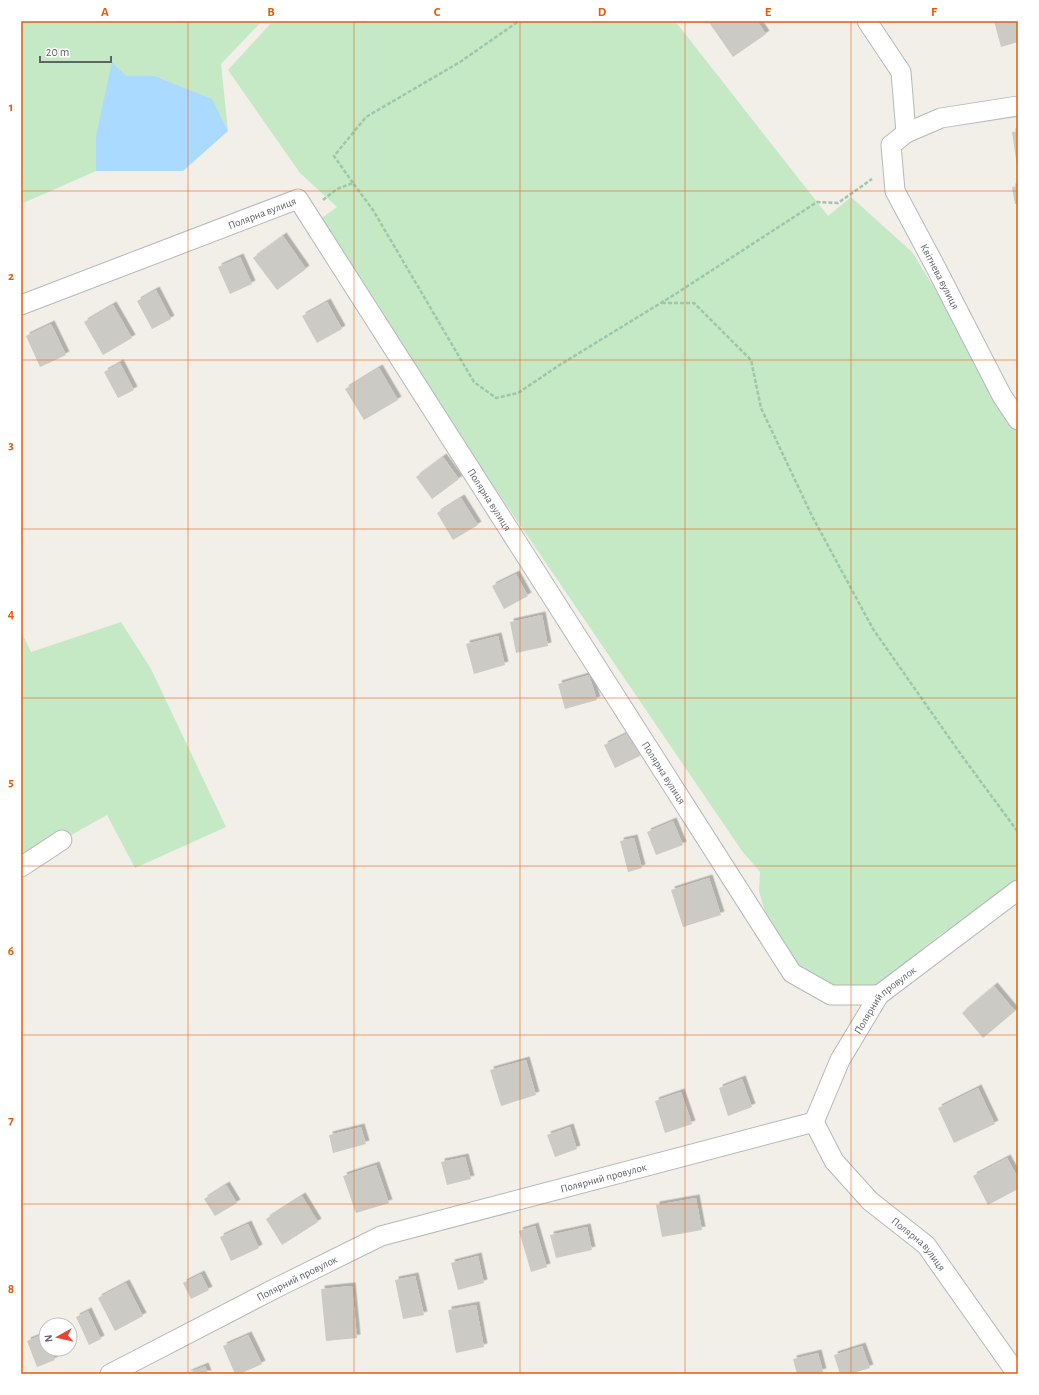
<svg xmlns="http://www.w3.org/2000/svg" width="1039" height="1395" viewBox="0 0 1039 1395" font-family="'Alegreya Sans',sans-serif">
<defs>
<filter id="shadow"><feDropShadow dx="3.5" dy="-3.5" stdDeviation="0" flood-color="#0004"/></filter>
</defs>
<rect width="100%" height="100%" fill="#f1efe8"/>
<path fill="#c5e8c5" d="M21 21H262L221 64 228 131 211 99 155 76H126L96 136V171L21 204Z
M273 21H675L828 216 851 197 912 252 938 294 990 390 1018 432V884L977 913 941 934 915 955 875 993 836 991 792 966 769 925 759 891 760 872 742 851 405 356 319 220 337 207 300 173 228 70Z
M121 622 151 669 226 827 135 868 107 815 21 863V631L31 652Z"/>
<path fill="#aadaff" d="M112 62 126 76H155L212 99 228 131 183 171H96V136Z"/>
<path fill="#cccac5" filter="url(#shadow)" d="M708 21H757L766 34 733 57Z
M994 21H1018V42L1001 47Z
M1018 131V166H1017L1012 132Z
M1018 186V204H1015L1012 187Z
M283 236 306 269 277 290 253 258Z
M240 257 252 284 230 294 218 267Z
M156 290 171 319 152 329 137 301Z
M327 302 342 329 317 343 302 316Z
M113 305 132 338 103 355 84 322Z
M51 324 66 355 40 367 26 336Z
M120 363 134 390 118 398 104 372Z
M379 368 398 400 364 420 345 389Z
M443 457 459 479 432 499 416 477Z
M461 498 478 525 453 540 437 513Z
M516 574 528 596 504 609 492 586Z
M542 615 548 646 516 653 510 622Z
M498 636 505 665 474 674 466 644Z
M589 675 597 700 565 709 558 684Z
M632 731 644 754 615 768 604 745Z
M673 821 683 845 656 855 647 832Z
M634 838 642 868 628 872 620 841Z
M709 878 721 915 683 927 671 890Z
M994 986 1015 1011 983 1038 962 1013Z
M526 1060 536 1095 501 1106 490 1070Z
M742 1079 752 1107 728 1116 719 1088Z
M978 1088 995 1124 954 1143 938 1108Z
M681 1092 692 1124 665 1133 655 1101Z
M361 1127 366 1144 333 1153 329 1135Z
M570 1127 577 1149 555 1157 547 1135Z
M465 1157 471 1179 447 1185 441 1162Z
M1007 1158 1018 1178V1189L988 1205 973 1176Z
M376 1165 389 1203 356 1213 343 1176Z
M226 1185 237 1203 215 1216 204 1199Z
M302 1196 318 1222 282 1245 266 1219Z
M696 1198 702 1230 662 1237 656 1205Z
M248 1224 259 1248 231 1261 220 1237Z
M535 1226 547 1267 531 1272 519 1231Z
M587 1227 592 1250 556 1258 550 1235Z
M478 1256 484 1283 458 1290 451 1263Z
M201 1274 209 1290 191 1299 183 1283Z
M415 1276 424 1315 403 1319 395 1280Z
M126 1283 143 1316 115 1331 98 1298Z
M352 1286 357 1338 326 1341 321 1289Z
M476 1305 484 1347 456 1353 448 1310Z
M88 1311 101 1339 89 1345 76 1317Z
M44 1334 46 1339V1349H50L55 1360 37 1367 27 1341Z
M248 1335 262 1364 240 1374H235L223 1346Z
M862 1346 870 1368 850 1374H840L834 1355Z
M818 1353 823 1372 815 1374H797L793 1359Z
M205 1366 208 1374H186Z"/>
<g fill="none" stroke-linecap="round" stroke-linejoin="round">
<g stroke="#b5b8bc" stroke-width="21">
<g id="street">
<path d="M867 21 901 72 906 133"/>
<path id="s1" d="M1018 106 941 118 906 133 891 145 895 191 934 264 1002 396 1018 420"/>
<path id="s2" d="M21 305 298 199 792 973 831 995H879"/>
<path d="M21 867 62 840"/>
<path id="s3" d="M814 1122 834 1161 870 1201 926 1245 1017 1374"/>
<path id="s4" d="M110 1374 276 1288 381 1236 814 1122 840 1060 879 995 1018 890"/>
</g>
</g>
<path stroke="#9cc7a9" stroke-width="2.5" stroke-dasharray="4 2" stroke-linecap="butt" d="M353 183 334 156 366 117 460 62 519 21
M323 200 337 189 353 183 373 210 474 382 496 398 518 393 558 366 677 293 817 202 838 203 872 179
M662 303H694L751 360 761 408 812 516 873 629 962 756 1018 832"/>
<use href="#street" stroke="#fff" stroke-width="19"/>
</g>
<path fill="none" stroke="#e8590c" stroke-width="1" stroke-opacity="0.55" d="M188 21V1374M354 21V1374M520 21V1374M685 21V1374M851 21V1374M21 191H1018M21 360H1018M21 529H1018M21 698H1018M21 866H1018M21 1035H1018M21 1204H1018"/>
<g text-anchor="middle" stroke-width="3" stroke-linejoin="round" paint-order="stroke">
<g font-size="11" fill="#5f6368" stroke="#fff">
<text dy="4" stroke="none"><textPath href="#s2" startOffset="258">Полярна вулиця</textPath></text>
<text dy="4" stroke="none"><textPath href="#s1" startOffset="278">Квітнева вулиця</textPath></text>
<text dy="4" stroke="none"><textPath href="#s2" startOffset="653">Полярна вулиця</textPath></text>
<text dy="4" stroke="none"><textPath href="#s2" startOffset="977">Полярна вулиця</textPath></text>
<text dy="4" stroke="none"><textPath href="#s4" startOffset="895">Полярний провулок</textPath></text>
<text dy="4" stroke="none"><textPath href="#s4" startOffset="534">Полярний провулок</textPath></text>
<text dy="4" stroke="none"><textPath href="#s3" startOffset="163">Полярна вулиця</textPath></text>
<text dy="4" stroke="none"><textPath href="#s4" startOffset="210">Полярний провулок</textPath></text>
</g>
</g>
<rect width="1039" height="1395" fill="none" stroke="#ffffff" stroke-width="44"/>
<g transform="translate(58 1337) rotate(262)"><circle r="19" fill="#ffffff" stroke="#bfc1c3"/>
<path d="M0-3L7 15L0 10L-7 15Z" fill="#ea4335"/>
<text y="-6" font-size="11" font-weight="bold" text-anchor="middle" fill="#5f6368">N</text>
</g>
<path d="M40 56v6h71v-6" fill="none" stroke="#5f6368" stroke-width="2"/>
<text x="46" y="56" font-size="12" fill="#5f6368" stroke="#ffffff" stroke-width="3" paint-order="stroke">20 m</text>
<rect x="22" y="22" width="995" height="1351" fill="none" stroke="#e8590c" stroke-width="1.5"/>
<g font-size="13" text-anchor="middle" font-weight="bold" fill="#e8590c">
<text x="105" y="16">A</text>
<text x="271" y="16">B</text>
<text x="437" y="16">C</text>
<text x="602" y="16">D</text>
<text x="768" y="16">E</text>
<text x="934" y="16">F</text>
<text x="11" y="111">1</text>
<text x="11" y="280">2</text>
<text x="11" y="449">3</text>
<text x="11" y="618">4</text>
<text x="11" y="786">5</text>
<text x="11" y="955">6</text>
<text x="11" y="1124">7</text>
<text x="11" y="1293">8</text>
</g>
</svg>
